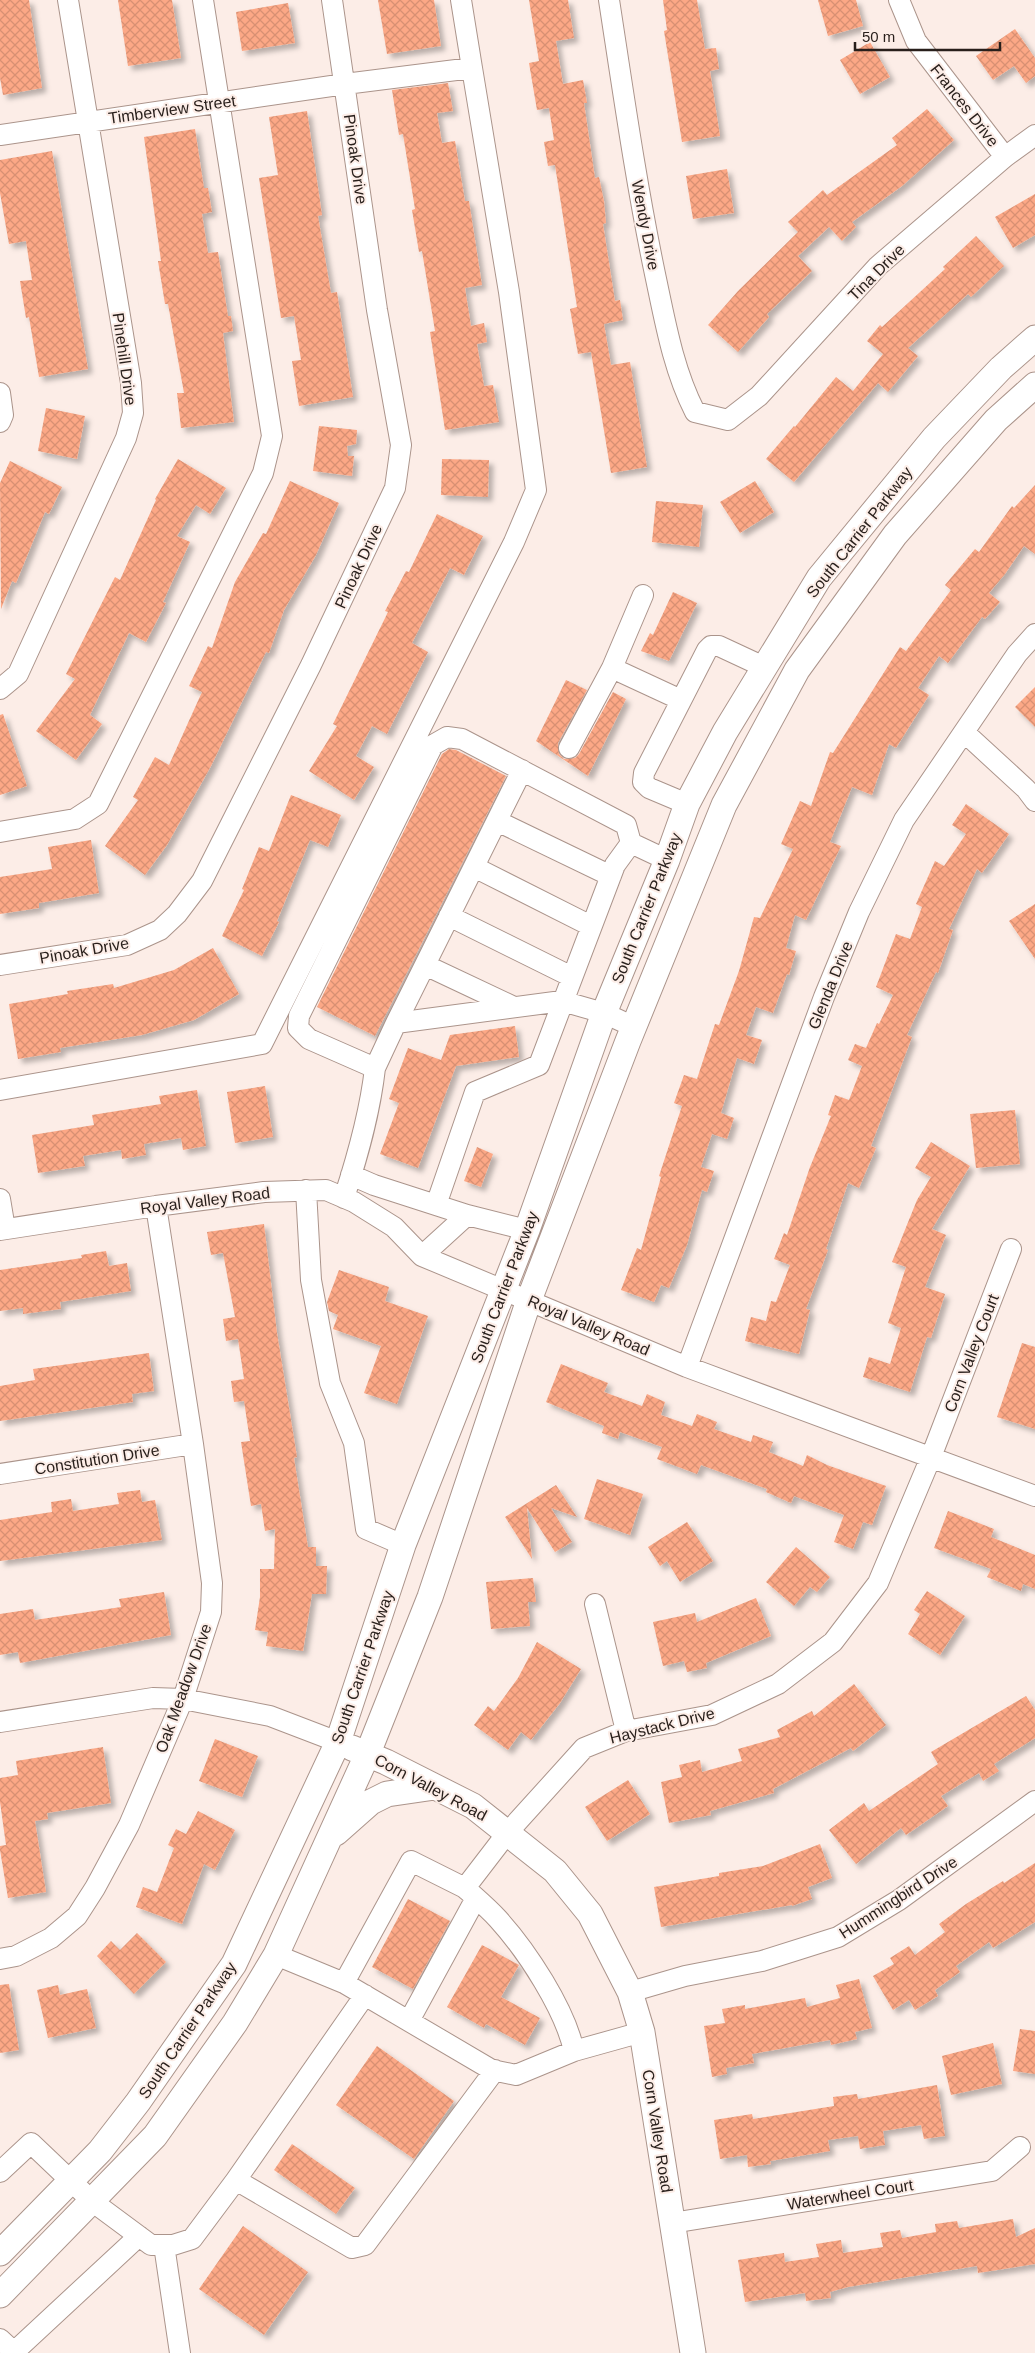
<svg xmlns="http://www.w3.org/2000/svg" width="1035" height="2353" viewBox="0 0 1035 2353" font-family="Helvetica,sans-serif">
<defs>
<pattern id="building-cross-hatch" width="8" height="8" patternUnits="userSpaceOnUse" patternTransform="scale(1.25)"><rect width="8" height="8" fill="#fca886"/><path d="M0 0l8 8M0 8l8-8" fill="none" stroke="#d89073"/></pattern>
<filter id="shadow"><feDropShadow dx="4.5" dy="4.5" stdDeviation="2.5" flood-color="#0004"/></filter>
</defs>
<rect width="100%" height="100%" fill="#fcede7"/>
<path fill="url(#building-cross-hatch)" filter="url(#shadow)" d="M0 0H29L42 88 3 95 0 78Z
M118 0H172L181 58 128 66Z
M378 0H434L441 46 387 54Z
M529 0H568L574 38 556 41 563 84 583 80 587 103H584L595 178 599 177 604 201 606 223 603 224 615 301 620 300 623 320 604 324 611 365 630 362 647 467 611 473 591 352 578 354 570 309 577 307 555 165 548 166 544 142 554 140 549 108 537 110 529 63 539 61Z
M663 0H697L705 49 716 48 719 69 710 71 720 136 682 142 664 31 667 30Z
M818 0H856L863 26 828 36Z
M288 3 295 43 242 51 236 12Z
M1015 29 1035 58V76L1026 83 1014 66 993 80 976 56Z
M870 42 890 77 860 94 840 60Z
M448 83 453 111 437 113 442 143 455 141 465 201H469L482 285 465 288 471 326 484 323 487 342 477 344 484 386 493 385 499 422 445 430 430 332 435 331 422 251 419 252 412 210 415 209 403 134 399 135 392 90Z
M927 109 954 140 902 186 852 222 856 227 842 241 829 227 798 256 812 271 767 314 769 317 738 352 708 325 738 291 798 232 788 222 823 190 827 195 897 145 892 138Z
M307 111 322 215 318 216 331 293 337 292 353 397 299 406 292 361 301 360 294 316 281 318 259 178 278 175 269 117Z
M195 129 204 188H208L212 212 202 214 208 253 218 252 228 316H231L233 331 223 333 234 422 181 428 177 393H184L168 304H165L158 261H161L144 137Z
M52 151 88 369 39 377 29 317 26 318 20 281 32 280 26 241 9 244 0 193V160Z
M727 169 734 213 693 219 686 176Z
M1035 194V235L1013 248 995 217Z
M976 236 1004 266 971 297 968 294 908 348 918 356 888 392 878 383 794 482 766 459 794 426 795 427 836 377 853 391 883 354 867 341 880 325 882 327 945 269 943 267Z
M46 408 85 416 77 459 38 451Z
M319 426 357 430 356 444 347 446 348 456H354L352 476 313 471Z
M178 459 226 488 210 514 196 505 177 536 190 542 163 602 166 603 146 642 129 633 90 715 102 724 76 760 36 731 75 679 66 674 115 577 120 580 156 500 155 499Z
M442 459 489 460 488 497 441 495Z
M10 461 62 487 49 514 45 512 16 583 12 581 1 609 0 483Z
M290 481 339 503 316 555 284 610 269 653 266 652 211 766 167 845 145 875 105 846 138 800 133 797 155 757 169 765 202 692 189 686 208 646 212 648 235 582 263 533 266 534Z
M755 481 774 512 740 533 720 502Z
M1035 485V554L1024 546 1005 574 989 593 1000 602 985 619 982 617 948 663 939 656 918 688 929 695 896 748 889 744 872 795 852 787 830 842 841 846 806 920 795 915 786 948 796 951 789 975 787 974 773 1013 756 1007 746 1035 762 1040 754 1064 737 1058 721 1113 734 1118 727 1139 712 1134 701 1167 714 1171 707 1192 702 1190 687 1245 669 1288 661 1285 654 1302 621 1290 637 1248 641 1250 661 1177 659 1176 682 1106 674 1103 684 1075 697 1079 715 1024 719 1025 739 971 754 917 760 918 793 849 781 844 800 801 811 806 830 752 833 753 900 647 906 651 951 590 945 585 975 549 979 552 1012 506 1014 508Z
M656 501 703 505 699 547 652 542Z
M437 514 483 536 464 575 450 568 412 643 428 652 387 734 372 726 356 756 374 767 354 800 309 771 337 726 333 724 388 612 385 611 406 571 409 572Z
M673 592 697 603 669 661 641 651 650 633 653 635Z
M566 680 587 690 558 743 559 754 564 759 575 758 579 754 613 692 626 699 588 776 536 741Z
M1035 687V727L1015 707Z
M3 714 27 786 0 795V715Z
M449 749 456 750 506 776 375 1036 317 1007 442 754Z
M291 795 341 815 328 847 310 840 277 921 279 922 262 956 222 936 244 890 242 889 259 847 269 851Z
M966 804 1009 834 982 873 977 869 949 929 953 930 938 973 936 972 907 1035 912 1037 871 1146 876 1148 859 1188 848 1183 826 1249 828 1250 806 1309 810 1310 799 1354 745 1341 751 1317 766 1321 771 1301 776 1302 790 1265 774 1259 784 1233 787 1235 810 1167 831 1116 828 1115 835 1095 849 1100 862 1066 848 1060 855 1044 866 1048 877 1023 879 1024 893 995 876 987 896 934 910 939 922 907 916 904 935 861 944 866 966 834 952 825Z
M91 840 99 893 39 903V908L0 914V877L52 869 48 847Z
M1035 904V959L1009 921Z
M213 948 239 994 194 1020 142 1035 60 1048 61 1052 18 1059 9 1004 68 994 67 991 113 984 114 988 174 970Z
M515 1026 519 1057 456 1066 418 1168 380 1154 399 1103 389 1099 408 1048 441 1060 450 1035Z
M265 1086 273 1137 235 1143 227 1092Z
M197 1090 206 1146 183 1150 181 1138 144 1144 146 1155 122 1159 121 1150 83 1156 85 1166 38 1173 32 1135 94 1125 92 1115 161 1104 159 1096Z
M1015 1110 1020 1164 976 1168 970 1114Z
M931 1142 970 1166 932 1229 946 1235 925 1287 945 1294 931 1338 927 1337 910 1392 863 1377 869 1357 890 1364 901 1328 888 1323 906 1267 892 1262 917 1200 931 1177 915 1168Z
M477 1147 493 1154 481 1187 464 1181Z
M264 1224 277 1333 297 1457 294 1458 308 1547H316V1566H327L326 1594H312L303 1651 266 1646 268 1632 255 1630 260 1597V1569H274L275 1529 265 1531 261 1504 251 1506 241 1442 250 1441 244 1401 234 1402 231 1381 244 1379 238 1339 226 1341 223 1319 235 1317 223 1253 211 1255 207 1232Z
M106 1251 109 1266 127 1263 131 1291 60 1302 61 1309 23 1314V1308L0 1311V1270L82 1258 81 1255Z
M339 1270 389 1287 385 1301 428 1316 397 1404 364 1393 381 1346 333 1329 338 1315 329 1311 327 1302Z
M1022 1343 1035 1347V1429L997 1417Z
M149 1353 154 1391 132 1394 133 1402 0 1421V1386L35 1380 33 1369Z
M561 1364 608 1383 604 1392 642 1406 647 1394 665 1402 661 1415 692 1426 697 1414 717 1422 714 1429 751 1442 753 1435 773 1442 769 1452 803 1466 807 1455 827 1465 886 1486 872 1525 863 1522 853 1549 834 1542 844 1515 794 1496 791 1503 766 1492 767 1489 701 1465 697 1474 657 1459 662 1447 620 1432 618 1439 602 1433 604 1426 546 1402Z
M597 1479 643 1494 630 1535 584 1519Z
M556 1485 577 1517 551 1508 572 1542 555 1552 527 1508 532 1559 505 1517Z
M140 1490 142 1502 155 1500 162 1540 0 1561V1520L52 1512 51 1502 71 1499 73 1511 119 1504 117 1493Z
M948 1511 994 1529 991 1537 1035 1555V1589L1023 1584 1021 1591 987 1577 991 1569 934 1548Z
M687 1522 713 1561 680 1582 667 1561 660 1566 648 1547Z
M796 1547 830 1577 817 1592 810 1587 794 1606 766 1582Z
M533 1578 536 1602H528L530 1626 491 1629 486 1582Z
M927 1591 965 1616 940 1655 908 1634 920 1614 914 1610Z
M164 1592 171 1635 20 1663 18 1652 0 1655V1614L33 1609 35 1620 121 1607 119 1599Z
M756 1598 771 1636 706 1663 707 1668 687 1672 684 1661 663 1666 653 1622 695 1613 697 1622Z
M537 1642 581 1669 560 1703 531 1740 521 1732 508 1750 474 1725 488 1706 494 1711 518 1678Z
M854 1684 886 1725 853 1751 851 1748 773 1789 774 1793 710 1811 711 1815 669 1823 661 1782 682 1777 679 1765 700 1760 702 1772 742 1761 738 1749 780 1737 777 1730 812 1711 814 1716Z
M1026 1696 1035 1710V1738L994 1764 999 1771 983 1781 979 1773 941 1796 948 1806 906 1835 901 1828 856 1864 829 1830 864 1803 869 1811 938 1764 931 1752Z
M215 1739 258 1756 242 1797 199 1781Z
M103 1747 111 1803 47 1813 48 1819 35 1821 46 1892 8 1898 0 1850V1846L6 1845 0 1802V1778L18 1775 16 1761Z
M628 1780 650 1814 607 1841 585 1807Z
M198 1811 235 1830 215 1870 204 1864 182 1924 136 1907 143 1887 157 1892 174 1848 168 1845 176 1829 186 1834Z
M820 1844 832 1878 808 1887 812 1899 792 1906V1905L661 1927 654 1887 719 1876V1873L763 1866Z
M1035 1863V1922L993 1948 989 1942 956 1966 960 1972 935 1990 938 1996 915 2010 909 2000 893 2010 873 1976 894 1964 890 1958 909 1946 915 1955 945 1932 939 1924 966 1904 1003 1881 1004 1883Z
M408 1899 450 1921 413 1989 372 1967Z
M137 1933 166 1962 134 1994 97 1956 111 1941 120 1950Z
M482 1945 519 1965 501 1997 540 2018 525 2045 486 2024 484 2028 447 2007Z
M859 1979 872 2028 855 2032 857 2039 831 2045 830 2040 752 2054 754 2063 726 2068 727 2074 712 2077 704 2026 725 2023 722 2009 745 2005V2009L805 1998 807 2007 840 1998 836 1985Z
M9 1984 19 2050 0 2053V1985Z
M58 1985 60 1995 87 1989 96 2028 48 2038 37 1990Z
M1020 2029 1035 2031V2074L1013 2071Z
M993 2043 1002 2084 951 2095 942 2056Z
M377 2046 454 2101 414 2159 336 2105Z
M937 2085 945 2136 924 2139 921 2125 883 2131 885 2145 860 2149 858 2136 828 2140 830 2151 770 2161 771 2164 748 2167 747 2155 720 2159 714 2120 752 2114 753 2119 834 2106 833 2097 857 2094 858 2099Z
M292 2144 355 2188 336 2214 274 2170Z
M1013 2219 1016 2237 1035 2228V2264L978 2273 977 2266 908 2277 848 2287 830 2292 831 2298 806 2301 805 2293 745 2302 738 2260 784 2253 785 2262 819 2257 816 2244 841 2240 843 2253 883 2247 880 2233 900 2230 902 2238 936 2232 935 2224 957 2221 959 2228Z
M243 2226 308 2272 264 2335 199 2289Z"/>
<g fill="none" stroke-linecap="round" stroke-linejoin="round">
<g stroke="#ab948b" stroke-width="22">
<path id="minor" d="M461 0 472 68
M609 0C623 91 636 183 655 274 665 321 673 369 695 412L728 420 759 396 878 266 1005 157 1035 135
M899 0 916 41 1005 157
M0 135 345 84 472 68 509 292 536 490 514 542 262 1044 0 1090
M0 393 3 415 0 422
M612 668 643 595
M0 689 18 674 126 438 133 413 131 383 68 0
M964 732 1026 789 1035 801
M569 748 612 668 681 700
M687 804 649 788 643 782 644 773 707 650 711 646H719L764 667
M497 821 611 876
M0 832 75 819 98 804 263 473 272 436 203 0
M474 867 591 926
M449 916 572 977
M0 965 127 945 160 930 177 914 202 881 311 665 395 488 401 445 377 310 332 0
M425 965 514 1007
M396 1023 522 770
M375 1068 396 1023 562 1001 604 1013 634 1027
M351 1175 374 1185 436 1205
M306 1190 311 1280 330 1383 354 1443 366 1529 403 1545
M344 1198C358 1155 370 1113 375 1068L309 1039 298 1028 299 1016 433 745 447 737 462 739 626 825 631 843 667 860
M0 1199 5 1229
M467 1215 436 1205 475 1092 539 1065 615 865 631 843
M0 1230 156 1206 264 1192 326 1190 354 1202 394 1227 422 1256 687 1367 1035 1496
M422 1256 467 1215 527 1230
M687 1367 824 997 859 912 904 820 1017 654 1035 634
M0 1474 193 1444
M595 1604 626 1731
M0 1722 153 1698 183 1699 270 1716 338 1742
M465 1888C476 1898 488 1908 498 1919 527 1951 565 2009 574 2051L642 2032
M276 1955 344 1983 411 1861 465 1888 508 1832 584 1748 626 1731 712 1715 778 1684 833 1642 878 1583 931 1457 1011 1249
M0 1959 16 1956 51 1938 77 1916 95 1888 129 1825 183 1699 211 1612 212 1583 193 1444 156 1206
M344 1983 492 2070 516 2075 574 2051
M630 1992 685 1976 762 1961 838 1937 899 1900 1035 1801
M409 2021 476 1898
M0 2172 31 2143 93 2202 151 2245H173L192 2239 236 2180 352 2248 365 2245 495 2070
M236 2180 365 1995
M672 2223 992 2171 1020 2147
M164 2245 180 2353
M0 2339 14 2352 139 2236"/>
</g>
<g stroke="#ab948b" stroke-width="27">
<path id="major" d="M352 1748 386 1762 473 1806 555 1871 590 1914 630 1992 642 2032 693 2353
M336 1833 371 1802 387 1794 435 1787
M0 2253 100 2151 138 2102 234 1964 338 1742 403 1545 527 1230 604 1013 667 860 687 804 725 732 819 578 934 438 1001 368 1035 338
M0 2295 155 2136 235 2023 276 1955 368 1753 430 1597 529 1300 628 1041 724 805 797 670 895 535 996 420 1035 385"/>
</g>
<use href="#minor" stroke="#fff" stroke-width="20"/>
<use href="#major" stroke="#fff" stroke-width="25"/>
</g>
<g text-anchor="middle" stroke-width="4" stroke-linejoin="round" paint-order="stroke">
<g font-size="16" fill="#281f1b" stroke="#fcede7">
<text transform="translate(965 105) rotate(52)" y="6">Frances Drive</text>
<text transform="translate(172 109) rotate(-8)" y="6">Timberview Street</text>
<text transform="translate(356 159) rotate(82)" y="6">Pinoak Drive</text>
<text transform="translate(646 225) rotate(79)" y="6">Wendy Drive</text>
<text transform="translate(876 272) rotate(-45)" y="6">Tina Drive</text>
<text transform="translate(125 359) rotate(82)" y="6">Pinehill Drive</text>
<text transform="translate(859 532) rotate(-52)" y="6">South Carrier Parkway</text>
<text transform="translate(358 566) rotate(-65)" y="6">Pinoak Drive</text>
<text transform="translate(646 908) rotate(-68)" y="6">South Carrier Parkway</text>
<text transform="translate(84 950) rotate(-10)" y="6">Pinoak Drive</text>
<text transform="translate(830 985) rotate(-68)" y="6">Glenda Drive</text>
<text transform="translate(205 1200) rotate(-7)" y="6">Royal Valley Road</text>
<text transform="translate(504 1287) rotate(-69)" y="6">South Carrier Parkway</text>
<text transform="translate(589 1325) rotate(23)" y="6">Royal Valley Road</text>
<text transform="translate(971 1353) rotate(-69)" y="6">Corn Valley Court</text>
<text transform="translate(97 1459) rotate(-9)" y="6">Constitution Drive</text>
<text transform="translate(362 1667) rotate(-71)" y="6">South Carrier Parkway</text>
<text transform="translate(183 1688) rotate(-70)" y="6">Oak Meadow Drive</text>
<text transform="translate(662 1725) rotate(-14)" y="6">Haystack Drive</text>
<text transform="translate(431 1787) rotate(28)" y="6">Corn Valley Road</text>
<text transform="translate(898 1897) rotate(-33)" y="6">Hummingbird Drive</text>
<text transform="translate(187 2030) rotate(-56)" y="6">South Carrier Parkway</text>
<text transform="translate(658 2131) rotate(81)" y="6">Corn Valley Road</text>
<text transform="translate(850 2194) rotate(-9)" y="6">Waterwheel Court</text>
</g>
</g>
<path d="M855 42v8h145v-8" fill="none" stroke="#281f1b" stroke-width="2.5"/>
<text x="862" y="42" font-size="15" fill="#281f1b" stroke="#fcede7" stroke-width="4" paint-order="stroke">50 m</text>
</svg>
